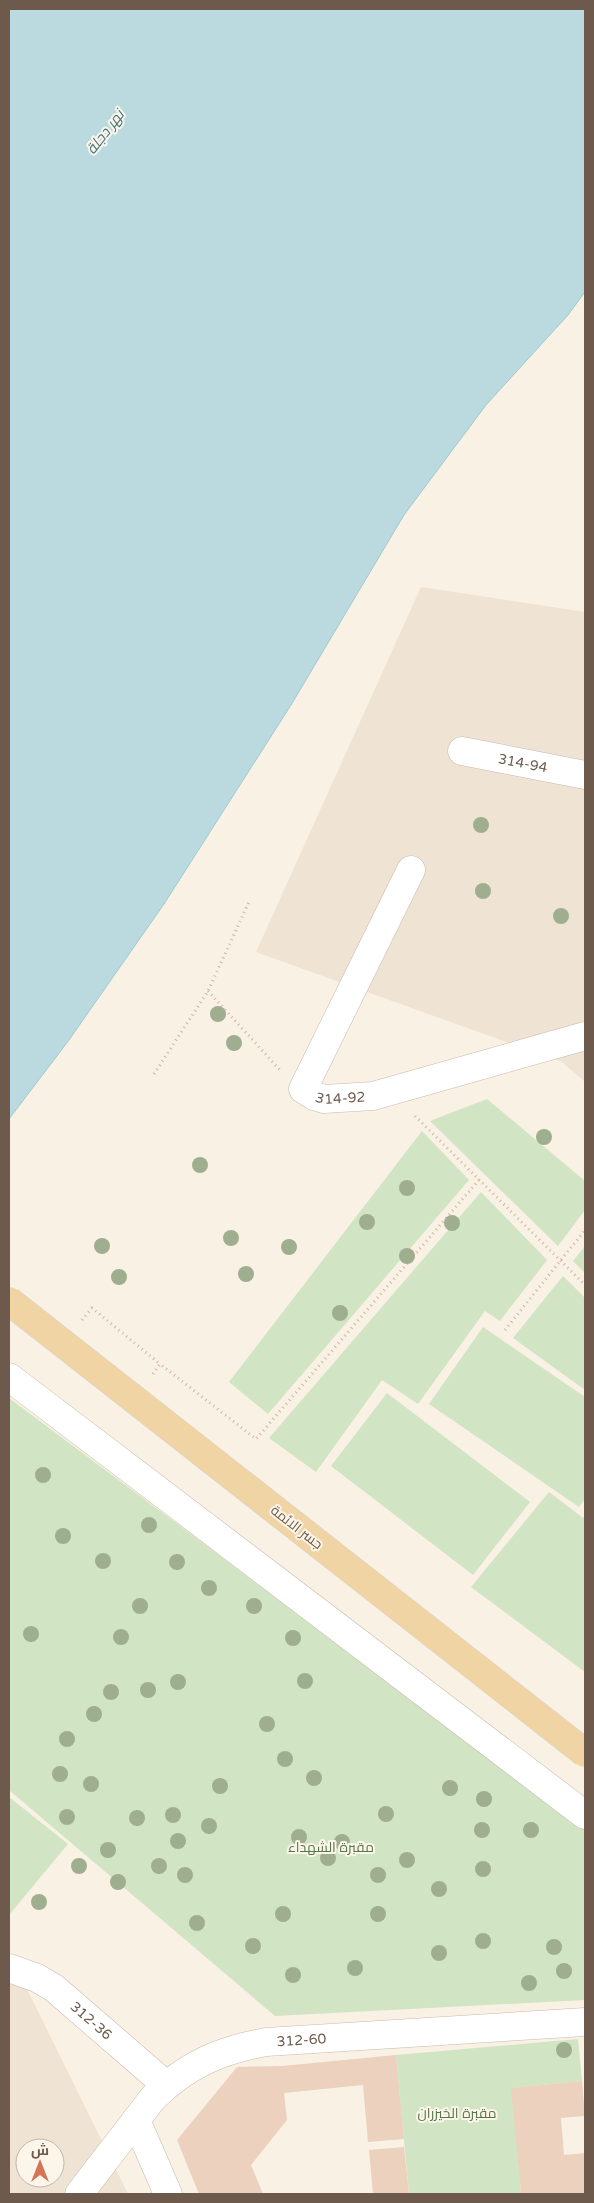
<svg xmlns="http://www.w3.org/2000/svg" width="594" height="2203" viewBox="0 0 594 2203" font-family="'Varela Round',Cairo,sans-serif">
<rect width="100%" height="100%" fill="#f9f1e3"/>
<path fill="#efe3d3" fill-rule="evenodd" d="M421 587 585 612V1082L562 1062 256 952Z
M24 1983 128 2194H9V1984ZM25 2148H55V2178H25Z"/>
<path fill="#d1e4c4" d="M487 1099 585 1181V1210L558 1246 430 1121Z
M422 1131 469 1180 268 1414 229 1382Z
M481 1192 547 1260 500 1321 485 1311 418 1404 382 1380 316 1472 269 1438Z
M585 1246V1273L573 1261Z
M563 1276 585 1298V1390L513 1338Z
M483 1327 585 1397V1499L579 1507 429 1404Z
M387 1393 530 1502 473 1575 331 1466Z
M9 1398 585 1829V2000L275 2016 9 1790Z
M549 1492 583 1518 585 1515V1672L471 1587Z
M9 1797 68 1844 9 1915Z
M578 2039 582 2081 512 2088 521 2194H409L396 2055Z"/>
<path fill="#bbdadf" stroke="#a2c8d0" d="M9 9H585V292L568 315 486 405 404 515 291 705 164 904 69 1040 9 1119Z"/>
<path fill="#ebd1be" d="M396 2055 404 2139 368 2142 363 2085 284 2093 287 2120 251 2165 263 2194H199L177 2140 237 2067 282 2066Z
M582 2081 585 2116 561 2118 564 2155 585 2153V2194H521L511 2088Z
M404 2147 409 2194H373L369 2150Z"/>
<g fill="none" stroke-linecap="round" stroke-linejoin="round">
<g stroke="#c8b9ac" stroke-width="29">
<g id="minor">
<path id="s1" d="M462 751 585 775"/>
<path id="s2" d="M411 870 303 1089 314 1096 324 1099 373 1096 585 1036"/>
<path d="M9 1377 585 1815"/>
<path id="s3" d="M9 1968 37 1978 54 1988 166 2085"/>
<path d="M136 2120 168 2194"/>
<path id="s4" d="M79 2194 153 2098C186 2065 221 2050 266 2042L585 2022"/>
</g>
</g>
<path stroke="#cfb4a2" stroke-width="3" stroke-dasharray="1 4" stroke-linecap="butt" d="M208 991 280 1070
M154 1074 208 991 249 902
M415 1116 585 1285
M82 1320 92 1308 160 1364
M505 1330 585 1230
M153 1374 160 1364 256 1439 479 1180"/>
<use href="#minor" stroke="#fff" stroke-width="28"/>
<g stroke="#d6d1cd" stroke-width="29" stroke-linecap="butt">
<path id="major-bridge" d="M9 1301 585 1753"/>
</g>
<use href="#major-bridge" stroke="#f0d4a3" stroke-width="28"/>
</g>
<g fill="#9fae8e">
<circle cx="481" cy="825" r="8"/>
<circle cx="483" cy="891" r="8"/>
<circle cx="561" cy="916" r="8"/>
<circle cx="218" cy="1014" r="8"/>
<circle cx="234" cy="1043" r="8"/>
<circle cx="544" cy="1137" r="8"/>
<circle cx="200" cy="1165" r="8"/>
<circle cx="407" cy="1188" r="8"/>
<circle cx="367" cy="1222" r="8"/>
<circle cx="452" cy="1223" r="8"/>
<circle cx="231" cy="1238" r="8"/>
<circle cx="102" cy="1246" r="8"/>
<circle cx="289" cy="1247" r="8"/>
<circle cx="407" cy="1256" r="8"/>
<circle cx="246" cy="1274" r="8"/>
<circle cx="119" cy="1277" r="8"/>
<circle cx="340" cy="1313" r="8"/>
<circle cx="43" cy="1475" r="8"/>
<circle cx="149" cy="1525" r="8"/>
<circle cx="63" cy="1536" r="8"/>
<circle cx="103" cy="1561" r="8"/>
<circle cx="177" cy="1562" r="8"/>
<circle cx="209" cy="1588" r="8"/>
<circle cx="140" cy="1606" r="8"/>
<circle cx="254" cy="1606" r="8"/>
<circle cx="31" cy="1634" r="8"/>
<circle cx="121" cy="1637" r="8"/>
<circle cx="293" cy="1638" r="8"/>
<circle cx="305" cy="1681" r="8"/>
<circle cx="178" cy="1682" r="8"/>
<circle cx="148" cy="1690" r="8"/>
<circle cx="111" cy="1692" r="8"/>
<circle cx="94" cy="1714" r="8"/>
<circle cx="267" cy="1724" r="8"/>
<circle cx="67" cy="1739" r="8"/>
<circle cx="285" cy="1759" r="8"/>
<circle cx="60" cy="1774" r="8"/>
<circle cx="314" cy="1778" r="8"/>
<circle cx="91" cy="1784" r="8"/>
<circle cx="220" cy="1786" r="8"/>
<circle cx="450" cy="1788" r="8"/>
<circle cx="484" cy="1799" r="8"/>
<circle cx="386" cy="1814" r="8"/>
<circle cx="173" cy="1815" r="8"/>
<circle cx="67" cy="1817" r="8"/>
<circle cx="137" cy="1818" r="8"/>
<circle cx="209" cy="1826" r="8"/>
<circle cx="482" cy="1830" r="8"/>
<circle cx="531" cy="1830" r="8"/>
<circle cx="299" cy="1837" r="8"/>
<circle cx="178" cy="1841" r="8"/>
<circle cx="342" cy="1842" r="8"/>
<circle cx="108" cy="1850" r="8"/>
<circle cx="328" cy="1858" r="8"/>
<circle cx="407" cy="1860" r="8"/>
<circle cx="79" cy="1866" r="8"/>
<circle cx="159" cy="1866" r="8"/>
<circle cx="483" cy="1869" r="8"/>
<circle cx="185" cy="1875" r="8"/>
<circle cx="378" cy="1875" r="8"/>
<circle cx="118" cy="1882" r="8"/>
<circle cx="439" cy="1889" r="8"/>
<circle cx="39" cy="1902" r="8"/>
<circle cx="283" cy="1914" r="8"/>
<circle cx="378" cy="1914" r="8"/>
<circle cx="197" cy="1923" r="8"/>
<circle cx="483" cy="1941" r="8"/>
<circle cx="253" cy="1946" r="8"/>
<circle cx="554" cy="1947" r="8"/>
<circle cx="439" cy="1953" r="8"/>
<circle cx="355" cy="1968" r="8"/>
<circle cx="564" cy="1971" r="8"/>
<circle cx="293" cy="1975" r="8"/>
<circle cx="529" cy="1983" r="8"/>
<circle cx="564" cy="2050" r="8"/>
</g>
<g text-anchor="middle" stroke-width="4" stroke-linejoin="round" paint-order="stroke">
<g font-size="14" fill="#6e594d" stroke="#fcf5e9">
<text dy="5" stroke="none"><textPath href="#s1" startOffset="62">314-94</textPath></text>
<text dy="5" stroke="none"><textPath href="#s2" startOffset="284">314-92</textPath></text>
<text transform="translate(297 1527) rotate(38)" y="5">جسر الائمة</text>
<text dy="5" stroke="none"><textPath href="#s3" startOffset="99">312-36</textPath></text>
<text dy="5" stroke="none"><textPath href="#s4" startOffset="285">312-60</textPath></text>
</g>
<g font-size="14" fill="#567849" stroke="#fcf5e9">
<text x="331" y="1852">مقبرة الشهداء</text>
<text x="457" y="2118">مقبرة الخيزران</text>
</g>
<g font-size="15" font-style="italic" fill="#49757f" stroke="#fcf5e9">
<text transform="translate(105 132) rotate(-52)" y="5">نهر دجلة</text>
</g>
</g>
<rect width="594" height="2203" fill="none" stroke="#6e594d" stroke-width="20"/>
<g transform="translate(40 2163)"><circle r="24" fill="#fcf5e9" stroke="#c3b7ab"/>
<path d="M0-4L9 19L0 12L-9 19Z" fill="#d47557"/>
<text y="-8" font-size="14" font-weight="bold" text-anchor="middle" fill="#6e594d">ش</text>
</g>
</svg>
